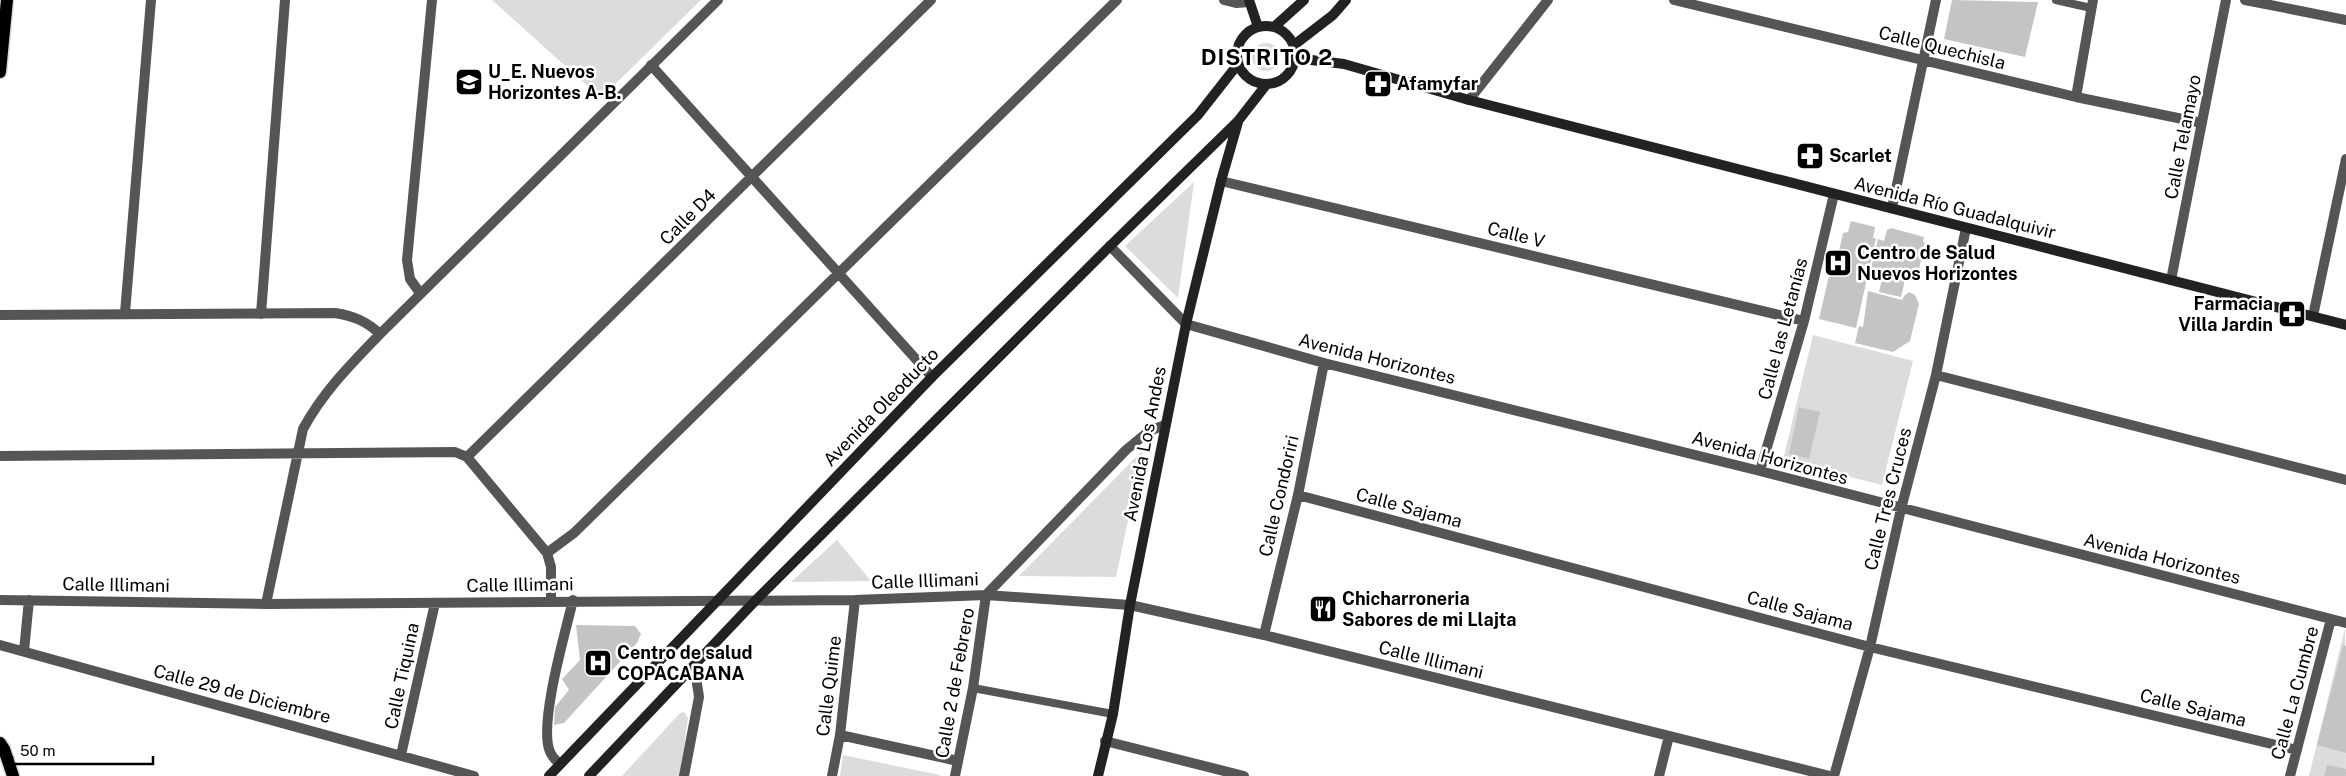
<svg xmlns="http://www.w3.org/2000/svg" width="2346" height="776" viewBox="0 0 2346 776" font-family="'Public Sans',sans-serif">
<rect width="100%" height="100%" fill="#fff"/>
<path fill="#dcdcdc" d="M492 0H701L601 98Z
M1252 57a14 14 0 1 1 28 0a14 14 0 1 1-28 0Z
M1194 182 1178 298 1125 246Z
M1813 335 1913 361 1882 485 1783 460Z
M1143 450 1116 577 1019 576Z
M837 540 871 581 791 582Z
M2345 628 2346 776H2309Z
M684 712 688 718 680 776H622L680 713Z
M843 755 940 775 939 776H840Z"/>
<path fill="#c4c4c4" d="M1952 0 2038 2 2025 57 1944 39Z
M1851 221 1875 227 1873 238H1876L1856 328 1819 319 1834 254 1838 255 1843 233 1848 232Z
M1891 228 1924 237 1923 242H1925L1917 278 1906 276 1901 297 1879 292 1884 271 1871 269 1878 239 1884 241 1887 230Z
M1868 291 1902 300 1905 295 1909 292 1915 295 1919 304 1910 341 1893 352 1855 343 1859 326 1863 327Z
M1799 407 1820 412 1809 459 1789 454Z
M576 625 635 626 641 634 637 643 564 723 554 725 555 707 569 690 562 679 580 660Z
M2343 645 2346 646V753L2317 745Z
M2327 765 2346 769V776H2324Z"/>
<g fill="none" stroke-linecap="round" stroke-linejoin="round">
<g stroke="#dbdbdb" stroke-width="15">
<path id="primary" d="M0 72 7 0
M0 743 4 749 13 776"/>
</g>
<path stroke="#555" stroke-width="8" d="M2056 0 2091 8
M973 688 1113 714"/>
<path stroke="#555" stroke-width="10" d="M1224 0 1236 3 1249 2
M1674 0 2076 97 2202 123
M2245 0 2346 20
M651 65 932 377
M2076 97 2093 0
M1469 100 1548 0
M1221 181 1804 321
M1892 208 1936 0
M1110 246 1186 324 1324 363 1760 471 2346 623
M2171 280 2226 0
M420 293 410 279 407 260 432 0
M125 313 151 0
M261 314 285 0
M0 315 335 313C354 316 366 321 380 334
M2313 316 2346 159
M1936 375 2346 480
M0 456 455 452 467 457 547 553 551 567V601
M467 457 931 0
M1760 471 1804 321 1834 194
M1298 495 1870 647 2297 750
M547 553 574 533 1117 0
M0 600 266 604 855 600 986 595 1130 605 1264 635 1830 776
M266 604 303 429C323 392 351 364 380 334L718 0
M1264 635 1298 495 1324 363
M0 645 474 776
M24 651 29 600
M840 735 958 761
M1105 741 1244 776
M401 755 435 603
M560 764C555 760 551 756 549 749 540 719 565 634 573 600
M684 776 699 697 696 677 690 669
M832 776 840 735 855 600
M955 776 973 688 986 595 1126 450 1149 431 1165 425
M1659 776 1669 736
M1834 776 1870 647 1901 509 1936 375 1966 228
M2290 776 2331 619"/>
<path stroke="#222" stroke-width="10" d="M1249 0 1258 27
M1237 55a29 29 0 1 1 58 0a29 29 0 1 1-58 0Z
M1274 27 1304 0
M1294 45 1333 15 1346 0
M1295 58 1344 64 1469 100 2346 325
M549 776 932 377 1198 115 1238 64
M589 776 755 601 1110 246 1238 121 1266 85
M1098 776 1113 714 1130 605 1186 324 1221 181 1238 122"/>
<use href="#primary" stroke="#000" stroke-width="12"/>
</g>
<defs>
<g id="school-square" transform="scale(1.4375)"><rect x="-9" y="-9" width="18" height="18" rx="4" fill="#000" stroke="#fff"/><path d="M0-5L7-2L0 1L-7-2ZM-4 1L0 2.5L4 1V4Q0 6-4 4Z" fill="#fff"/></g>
<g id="pharmacy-square" transform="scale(1.4375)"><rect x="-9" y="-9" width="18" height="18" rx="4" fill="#000" stroke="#fff"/><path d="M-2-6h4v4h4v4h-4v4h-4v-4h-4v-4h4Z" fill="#fff"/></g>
<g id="hospital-square" transform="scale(1.4375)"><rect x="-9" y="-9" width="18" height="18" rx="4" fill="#000" stroke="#fff"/><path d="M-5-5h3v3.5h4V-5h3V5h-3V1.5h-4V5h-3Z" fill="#fff"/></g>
<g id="restaurant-square" transform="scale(1.4375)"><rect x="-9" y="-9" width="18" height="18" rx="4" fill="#000" stroke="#fff"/><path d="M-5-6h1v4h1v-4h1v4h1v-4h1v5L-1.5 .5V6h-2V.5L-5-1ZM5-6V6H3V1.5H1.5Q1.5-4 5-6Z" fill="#fff"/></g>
</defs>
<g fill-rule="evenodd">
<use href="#school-square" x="469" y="82"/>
<use href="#pharmacy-square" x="1378" y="84"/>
<use href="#pharmacy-square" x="1810" y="156"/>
<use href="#hospital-square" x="1838" y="263"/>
<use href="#pharmacy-square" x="2292" y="314"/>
<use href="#restaurant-square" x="1323" y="609"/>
<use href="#hospital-square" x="598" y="663"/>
</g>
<g text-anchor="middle" stroke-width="5" stroke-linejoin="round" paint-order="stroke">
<g font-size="18" fill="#000" stroke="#fff">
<text transform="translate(1942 48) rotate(14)" y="6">Calle Quechisla</text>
<text transform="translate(2183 137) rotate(-79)" y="6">Calle Telamayo</text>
<text transform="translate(1955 208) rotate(14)" y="6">Avenida Río Guadalquivir</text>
<text transform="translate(688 217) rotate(-45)" y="6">Calle D4</text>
<text transform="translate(1516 235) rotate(14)" y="6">Calle V</text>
<text transform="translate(1783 329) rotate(-75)" y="6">Calle las Letanías</text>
<text transform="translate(1377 359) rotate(14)" y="6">Avenida Horizontes</text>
<text transform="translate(881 407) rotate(-46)" y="6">Avenida Oleoducto</text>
<text transform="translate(1145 444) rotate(-79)" y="6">Avenida Los Andes</text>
<text transform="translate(1770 458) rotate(15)" y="6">Avenida Horizontes</text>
<text transform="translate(1279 496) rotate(-77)" y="6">Calle Condoriri</text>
<text transform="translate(1888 499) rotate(-76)" y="6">Calle Tres Cruces</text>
<text transform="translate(1409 508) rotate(15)" y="6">Calle Sajama</text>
<text transform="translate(2162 559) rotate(14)" y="6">Avenida Horizontes</text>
<text transform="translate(925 581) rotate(-2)" y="6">Calle Illimani</text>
<text transform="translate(116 585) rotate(1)" y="6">Calle Illimani</text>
<text transform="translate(520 585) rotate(-1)" y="6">Calle Illimani</text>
<text transform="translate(1800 611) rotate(15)" y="6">Calle Sajama</text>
<text transform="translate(1431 660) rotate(14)" y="6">Calle Illimani</text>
<text transform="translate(402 676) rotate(-78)" y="6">Calle Tiquina</text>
<text transform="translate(955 683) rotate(-80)" y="6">Calle 2 de Febrero</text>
<text transform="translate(829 686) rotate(-83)" y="6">Calle Quime</text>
<text transform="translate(2295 693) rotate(-75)" y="6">Calle La Cumbre</text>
<text transform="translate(242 694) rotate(15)" y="6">Calle 29 de Diciembre</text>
<text transform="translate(2193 708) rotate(14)" y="6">Calle Sajama</text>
</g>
<g font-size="18" font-weight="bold" fill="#000" stroke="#fff" text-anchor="start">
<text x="488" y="78">U_E. Nuevos<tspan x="488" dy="21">Horizontes A-B.</tspan></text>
<text x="1397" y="90">Afamyfar</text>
<text x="1829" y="162">Scarlet</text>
<text x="1857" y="259">Centro de Salud<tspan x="1857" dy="21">Nuevos Horizontes</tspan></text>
<text x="2273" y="310" text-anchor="end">Farmacia<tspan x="2273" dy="21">Villa Jardin</tspan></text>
<text x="1342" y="605">Chicharroneria<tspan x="1342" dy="21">Sabores de mi Llajta</tspan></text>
<text x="617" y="659">Centro de salud<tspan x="617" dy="21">COPACABANA</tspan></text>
</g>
<g font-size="22" font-weight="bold" letter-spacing="1" fill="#000" stroke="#fff">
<text x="1267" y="65">DISTRITO 2</text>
</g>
</g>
<path d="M12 756v8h141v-8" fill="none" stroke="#000000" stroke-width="2.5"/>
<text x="20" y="756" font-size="15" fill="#000000" stroke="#ffffff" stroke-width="4" paint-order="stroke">50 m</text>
</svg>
